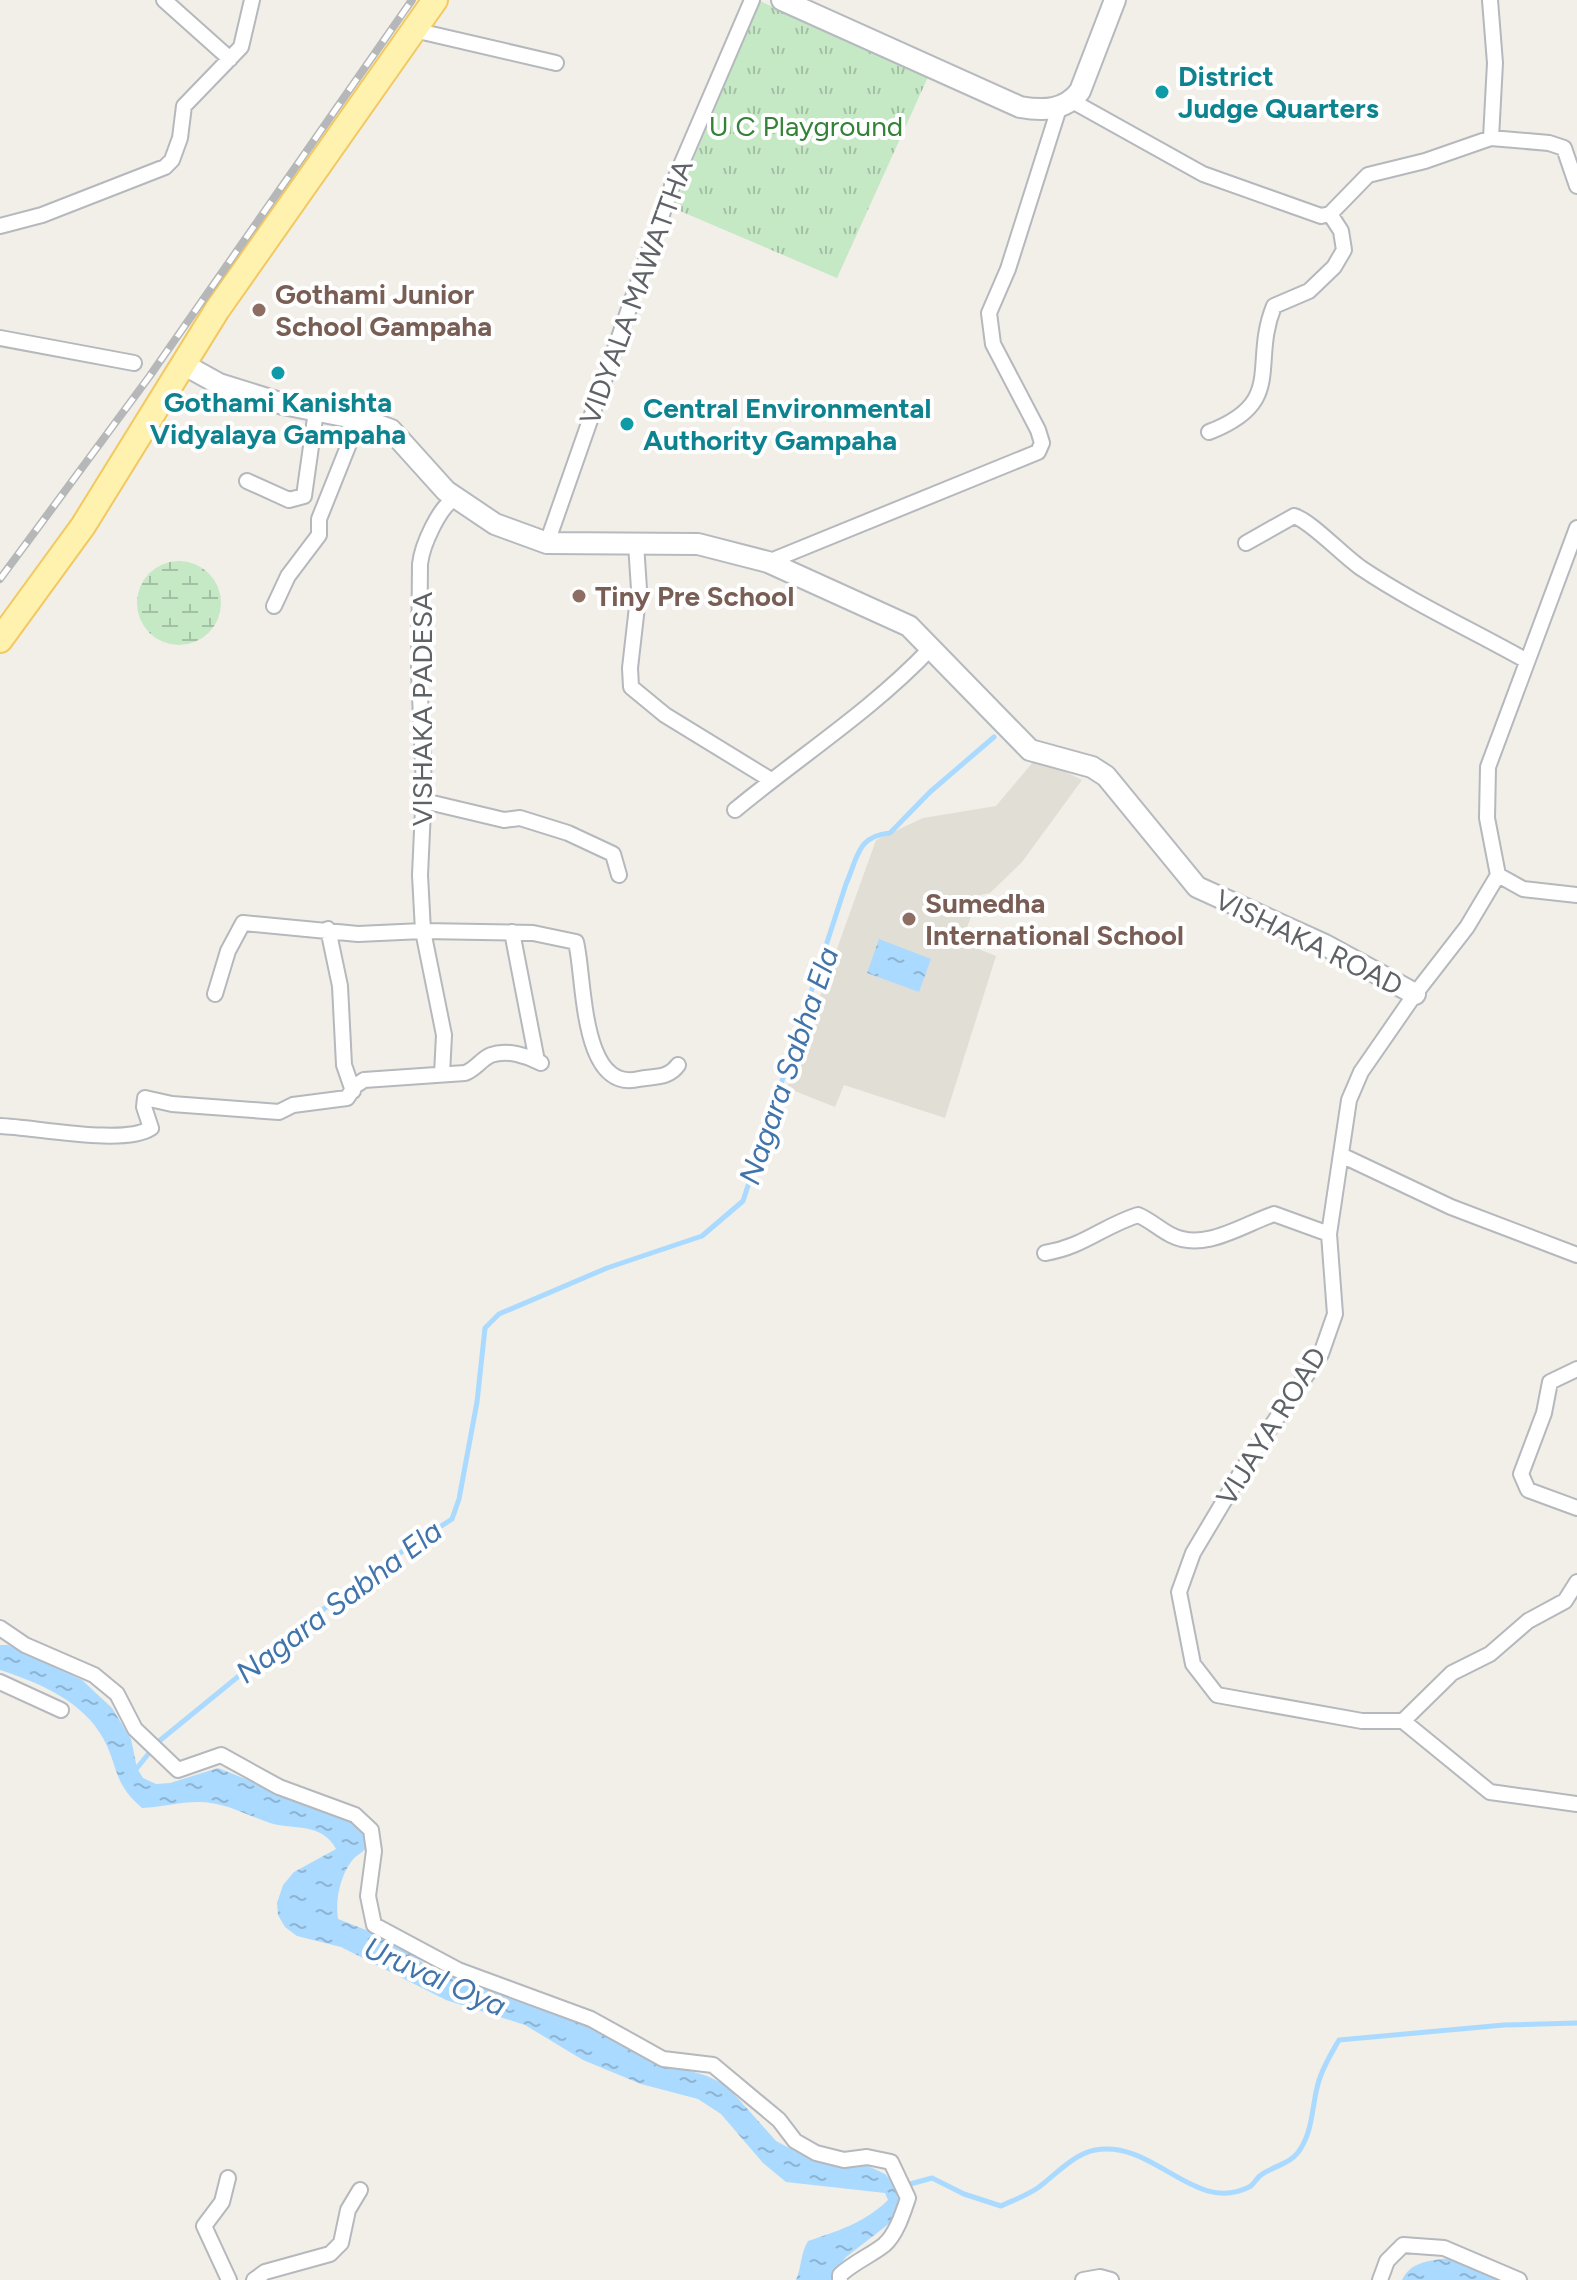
<svg xmlns="http://www.w3.org/2000/svg" width="1577" height="2280" viewBox="0 0 1577 2280" font-family="Figtree,sans-serif">
<defs>
<pattern id="grass-tufts" width="24" height="20" patternUnits="userSpaceOnUse" patternTransform="scale(2)"><rect width="24" height="20" fill="#c5e8c5"/><path d="M3 7l-1-3M5 7V3M7 7l1-3M15 17l-1-3M17 17v-4M19 17l1-3" fill="none" stroke="#a3c0a4"/></pattern>
<pattern id="wetland-marsh" width="20" height="14" patternUnits="userSpaceOnUse" patternTransform="scale(2)"><rect width="20" height="14" fill="#c5e8c5"/><path d="M1 5h8M5 5V1M11 12h8M15 12V8" fill="none" stroke="#a3c0a4"/></pattern>
<pattern id="water-ripples" width="26" height="14" patternUnits="userSpaceOnUse" patternTransform="scale(2)"><rect width="26" height="14" fill="#aadaff"/><path d="M2 4q2-2 4 0t4 0M15 11q2-2 4 0t4 0" fill="none" stroke="#8eb4d2"/></pattern>
</defs>
<rect width="100%" height="100%" fill="#f1efe8"/>
<path fill="#e1ded6" d="M1033 762H1046L1082 780 1022 862 990 893 980 895 961 942 996 956 945 1118 844 1085 835 1107 787 1088 876 840 923 818 996 806Z"/>
<path fill="url(#grass-tufts)" d="M760 1 928 77 837 278 673 208Z"/>
<path fill="url(#wetland-marsh)" d="M137 603a42 42 0 1 1 84 0a42 42 0 1 1-84 0Z"/>
<path fill="url(#water-ripples)" d="M879 939 931 959 919 992 867 973Z
M0 1645H8L82 1680 112 1708 131 1739 137 1768 143 1778 156 1784 170 1783 218 1768 348 1820 365 1832 369 1843C365 1853 357 1853 351 1862 340 1877 335 1901 338 1919L389 1939 423 1963 499 1995 580 2021 652 2059 707 2076 726 2085 776 2141 810 2159 862 2163 885 2174 898 2188 901 2201 895 2219 846 2257 835 2271 833 2280H796C802 2266 800 2255 808 2241 838 2231 864 2223 888 2200L885 2193 786 2182 763 2163 721 2114 698 2099 641 2084 583 2060 525 2025 446 2000 341 1947 297 1936 285 1927 278 1915 277 1903 283 1885 294 1872 336 1849C322 1822 293 1830 270 1823 246 1815 225 1802 198 1802 179 1802 161 1807 142 1808 112 1782 119 1767 103 1738 84 1702 38 1682 0 1670Z
M1449 2258 1501 2280H1402C1411 2261 1430 2261 1449 2258Z"/>
<g fill="none" stroke-linecap="round" stroke-linejoin="round">
<path stroke="#aadaff" stroke-width="5" d="M137 1768 158 1742 272 1649 377 1568 452 1519 459 1499 477 1402 485 1328 499 1314 607 1268 702 1236 743 1201 846 884C858 857 857 836 890 833L930 792 994 737
M903 2186 932 2178 964 2194 1001 2206C1014 2200 1028 2195 1039 2187 1056 2174 1074 2154 1095 2150 1154 2139 1194 2215 1249 2187 1254 2185 1256 2178 1261 2175 1275 2165 1292 2164 1301 2148 1313 2129 1312 2105 1318 2084 1322 2068 1331 2054 1339 2040L1504 2025 1577 2023"/>
<g stroke="#b5b8bc" stroke-width="18">
<path id="street" d="M164 0 230 59
M1490 0 1495 63 1491 138
M414 30 556 63
M1072 101 1203 174 1321 216 1330 214
M1330 214 1368 175 1425 161 1491 138 1549 143 1564 148 1577 186
M0 226 42 215 165 167 172 160 180 138 184 106 241 47 252 0
M0 338 134 363
M1209 432C1287 402 1250 365 1274 306L1309 291 1334 267 1344 250 1341 231 1330 214
M247 481 289 500 304 496 316 411
M1577 528 1488 767 1487 818 1498 875 1467 927 1415 994 1361 1072 1349 1100 1329 1234 1335 1314 1321 1354 1252 1454 1193 1553 1179 1592 1193 1664 1217 1695 1362 1721H1403L1490 1792 1577 1804
M547 543 672 186 752 0
M1246 543 1294 516C1311 521 1342 555 1361 568 1413 603 1472 630 1527 661
M636 544 639 589 630 668 631 687 665 715 771 780
M768 562 1038 452 1042 443 1038 430 993 344 989 313 1008 269 1060 105
M274 606 288 576 319 535V519L351 439 364 420
M424 801 504 820 520 818 568 833 613 854 619 875
M735 810C800 756 871 711 930 649
M1498 875 1523 889 1577 895
M328 929 340 986 344 1065 353 1091
M512 932 537 1061
M215 994 228 951 243 923 358 934 423 931 420 875 424 787 419 672 420 564C422 546 439 506 456 498
M442 1074 444 1035 423 931 533 933 576 942C585 978 580 1093 639 1079 654 1076 668 1079 678 1065
M0 1126C35 1127 124 1146 151 1128L144 1107 145 1098 172 1104 279 1112 293 1105 347 1098 355 1086 364 1080 465 1073C476 1069 481 1059 491 1055 507 1049 528 1056 541 1063
M1341 1155 1451 1207 1577 1255
M1045 1253C1083 1247 1103 1226 1138 1215 1150 1220 1159 1229 1171 1235 1204 1252 1242 1225 1274 1214L1329 1234
M1577 1369 1550 1382 1544 1413 1521 1474 1528 1490 1577 1508
M0 1628 25 1645 94 1675 117 1694 135 1729 178 1770 221 1755 279 1787 355 1815 371 1830 374 1851 368 1896 374 1925 458 1970 591 2019 663 2059 713 2065 779 2120 795 2141 816 2153 844 2160 867 2157 891 2162 908 2198C903 2213 896 2235 884 2245 870 2256 854 2262 840 2275V2280
M0 1682 61 1710
M1403 1721 1452 1673 1490 1654 1528 1621 1565 1601 1577 1582
M228 2178 222 2202 204 2226 229 2280
M254 2280 265 2272 330 2254 341 2243 348 2210 360 2190
M1083 2280 1100 2277 1111 2280
M1380 2280 1387 2261 1403 2245 1444 2248 1519 2280"/>
</g>
<g stroke="#b6babf" stroke-width="24">
<path id="secondary" d="M782 0 1020 107C1043 111 1065 111 1080 91L1115 0
M183 364 219 384 283 404 364 420 391 430 446 491 495 524 547 543 698 544 768 562 909 626 1030 750 1092 767 1106 776 1197 887 1325 945 1415 994"/>
</g>
<g stroke="#f2c960" stroke-width="28">
<path id="primary" d="M0 640 83 526 217 310 435 0"/>
</g>
<use href="#street" stroke="#fff" stroke-width="14"/>
<use href="#secondary" stroke="#fff" stroke-width="20"/>
<use href="#primary" stroke="#fff2af" stroke-width="24"/>
<g stroke="#b6b7b8" stroke-width="8">
<path id="rail" d="M0 579 149 377 412 0"/>
</g>
<use href="#rail" stroke="#fff" stroke-width="5" stroke-dasharray="15" stroke-linecap="butt"/>
</g>
<g fill="#0f9aa8" stroke="#fff" stroke-width="3">
<circle cx="1162" cy="92" r="8"/>
<circle cx="278" cy="373" r="8"/>
<circle cx="627" cy="424" r="8"/>
</g>
<g fill="#8d6e63" stroke="#fff" stroke-width="3">
<circle cx="259" cy="310" r="8"/>
<circle cx="579" cy="596" r="8"/>
<circle cx="909" cy="919" r="8"/>
</g>
<g text-anchor="middle" stroke-width="8" stroke-linejoin="round" paint-order="stroke">
<g font-size="28" font-weight="bold" fill="#0d838f" stroke="#fff" text-anchor="start">
<text x="1178" y="86">District<tspan x="1178" dy="32">Judge Quarters</tspan></text>
<text x="278" y="412" text-anchor="middle">Gothami Kanishta<tspan x="278" dy="32">Vidyalaya Gampaha</tspan></text>
<text x="643" y="418">Central Environmental<tspan x="643" dy="32">Authority Gampaha</tspan></text>
</g>
<g font-size="28" fill="#348238" stroke="#fff">
<text x="806" y="136">U C Playground</text>
</g>
<g font-size="28" fill="#5f6368" stroke="#fff">
<text transform="translate(636 292) rotate(-70)" y="10">VIDYALA MAWATTHA</text>
<text transform="translate(422 709) rotate(-90)" y="10">VISHAKA PADESA</text>
<text transform="translate(1309 942) rotate(26)" y="10">VISHAKA ROAD</text>
<text transform="translate(1271 1426) rotate(-58)" y="10">VIJAYA ROAD</text>
</g>
<g font-size="28" font-weight="bold" fill="#785e54" stroke="#fff" text-anchor="start">
<text x="275" y="304">Gothami Junior<tspan x="275" dy="32">School Gampaha</tspan></text>
<text x="595" y="606">Tiny Pre School</text>
<text x="925" y="913">Sumedha<tspan x="925" dy="32">International School</tspan></text>
</g>
<g font-size="30" font-style="italic" fill="#4174aa" stroke="#fff">
<text transform="translate(789 1066) rotate(-71)" y="10">Nagara Sabha Ela</text>
<text transform="translate(339 1602) rotate(-37)" y="10">Nagara Sabha Ela</text>
<text transform="translate(435 1977) rotate(24)" y="10">Uruval Oya</text>
</g>
</g>
</svg>
